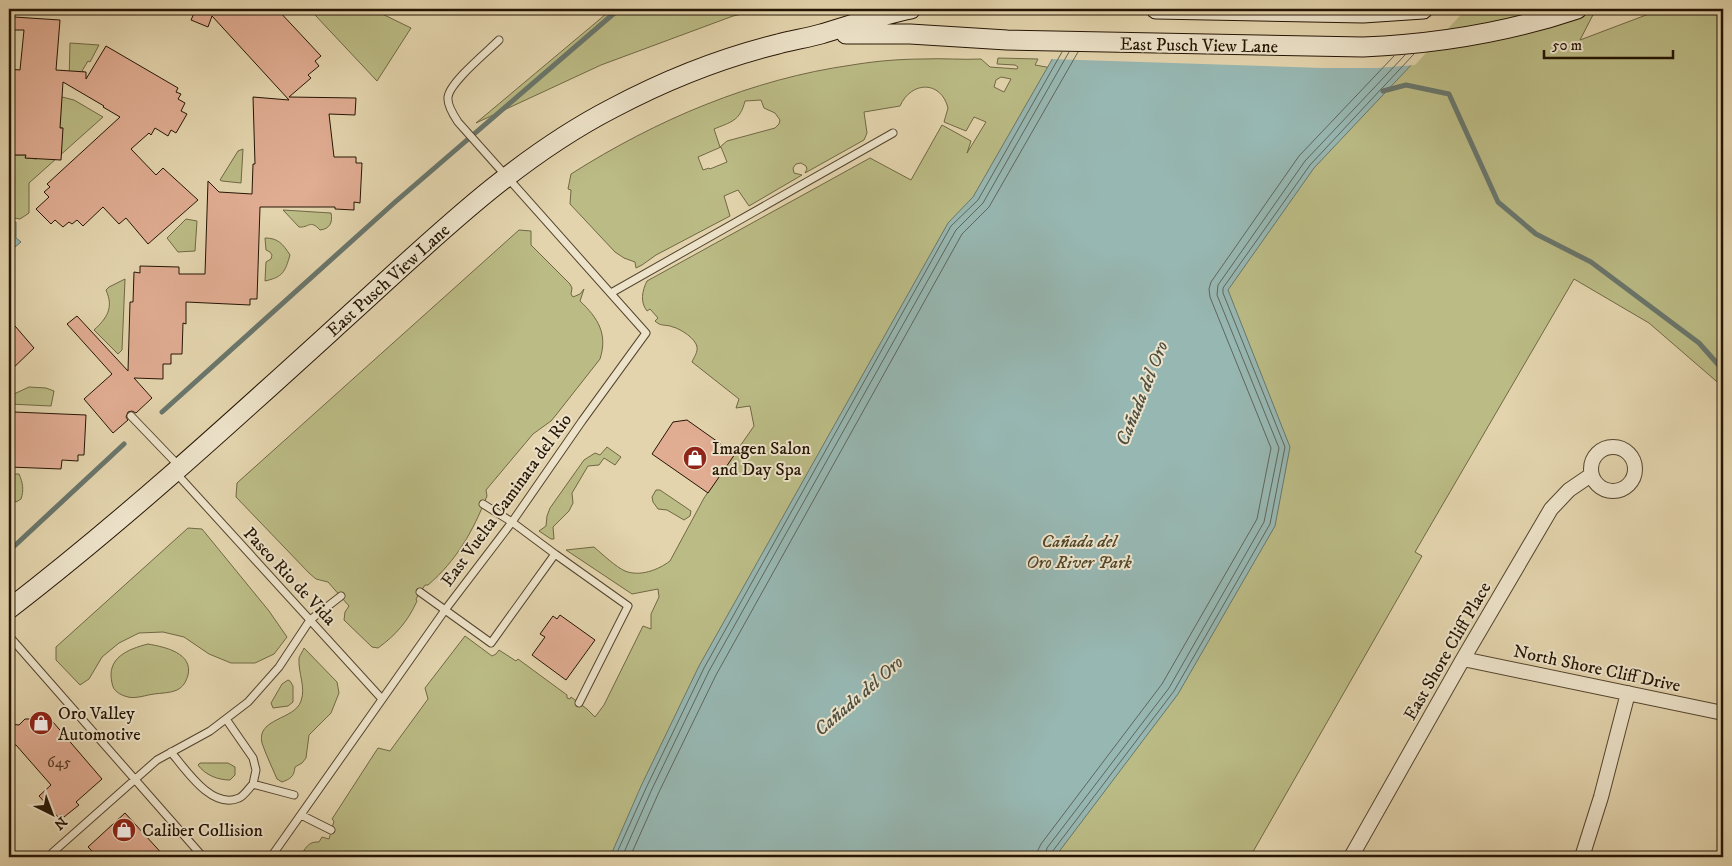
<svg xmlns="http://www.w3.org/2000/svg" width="1732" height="866" viewBox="0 0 1732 866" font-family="'IM FELL DW Pica',serif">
<rect width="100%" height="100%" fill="#e3d4ad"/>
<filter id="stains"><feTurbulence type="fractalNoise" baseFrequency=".004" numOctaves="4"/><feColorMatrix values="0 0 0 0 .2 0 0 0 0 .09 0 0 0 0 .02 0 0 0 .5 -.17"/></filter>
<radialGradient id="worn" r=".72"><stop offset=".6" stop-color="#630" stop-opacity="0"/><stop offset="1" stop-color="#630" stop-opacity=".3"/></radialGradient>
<path fill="#bbbb85" stroke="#706844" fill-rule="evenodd" d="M325 9H372L411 28 377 81 315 15Z
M612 9H766L733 16 601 65 476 123Z
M1358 9H1596L1580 40 1662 9H1723V387L1649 323 1574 279 1415 552 1422 556 1250 857H300C305 849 308 841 319 842L322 837 329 839 334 821 332 819 378 748 390 751 428 699 425 688 465 636 492 656 496 654 499 650 516 661 518 659 567 695V698L570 699 571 697 587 709 595 717 604 705 643 626 651 629V614L659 597 658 589 632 594 566 550 594 547C602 554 616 567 625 571 640 577 658 570 670 561L704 498 754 426 750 406 736 408 739 399 692 362C694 357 698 352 697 347 696 339 681 329 673 327 666 324 661 327 655 321L658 318 650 309 647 311C640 302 642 291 647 281L870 158 911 180 942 125 971 141 967 153 986 122 974 117 966 131 944 122 948 108C941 80 911 81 900 106L864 112 867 133 864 140 805 173 807 169 806 166 801 163 796 164 793 168 794 173 802 175 749 206 738 190 724 196 730 216 656 255 642 265 636 268 635 262 624 258 615 252 570 204 571 190 568 189 571 174C656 120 752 79 852 65 876 61 900 59 924 59 943 58 962 60 981 59L990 67 1017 69 1018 67 1015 65 997 64 998 58 1038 59 1035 65 1069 71ZM1001 77 1011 79 1004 92 994 87 996 80ZM761 100 764 108 775 113 780 120 779 124 775 128 727 141 720 147 714 129C731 122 740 121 745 101ZM721 147 727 162 710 169 709 168 703 170 698 157Z
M70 43 99 45 90 62 88 61 82 71 84 72 69 82Z
M62 97 74 100 103 117 29 183V213L20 219 9 217V159L14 155H26V158L37 159 63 128 50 127Z
M243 149 241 183 222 181 220 180 238 151Z
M283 210 331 213C333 222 330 229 320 230 310 219 309 228 299 227Z
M186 219 197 221 195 251 178 252 167 238Z
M519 230 531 231V245L570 284 572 288 571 294 573 297 580 294 584 289 580 301C598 318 608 334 600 359L556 415 551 421 533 434 486 490 487 496C473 531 457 560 428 585H425L416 599 417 601C408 621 396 635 378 648L372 647 344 620 345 612 349 606 328 582 316 579 309 573 236 497 237 483Z
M265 238C278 238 283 244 290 255 285 272 283 277 265 281L266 262 271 259 272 255 270 252 266 250Z
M125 279 122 350 118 354 94 330C107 318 114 308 106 290L109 287Z
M29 387 46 388 54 391 51 406 9 404V394H14Z
M607 447 621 457 615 465 604 458 599 465 588 466 572 493 573 503 569 511 553 527 554 539H551L539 531 546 526 547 516 550 508 584 460 595 453 600 455Z
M9 474H19C23 483 24 490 21 499L16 502 9 494Z
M656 490H660L691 511 690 516 684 520 667 510 658 509 653 502 652 497Z
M188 528 202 529 269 611 287 637 274 654 255 663H231L209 654 184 637 163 632 139 633 119 643 102 657 89 679 80 685 56 660V647Z
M148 644C165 647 193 653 188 675 186 682 183 687 177 690 171 693 161 693 154 694 146 695 136 699 128 697 120 695 113 691 112 683 106 658 128 649 148 644Z
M304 648 337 682 339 693 331 713 309 735 306 758 302 763 295 767C294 777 290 779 282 782L277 779C272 767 266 755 262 743 256 718 295 720 301 701 306 687 298 673 299 658 300 655 303 651 304 648Z
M288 680 290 681 293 686V702L288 706 273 708 271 703 282 684Z
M200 763H228L235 767V775L230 780C218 780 205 775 198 765Z"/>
<path fill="#97b7b2" stroke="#69766c" d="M1081 9H1464L1314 168 1228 290 1290 447 1275 526 1178 694 1055 857H610L642 784 699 666 948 223 973 197Z
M9 222H16V238L21 242 9 252Z"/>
<path fill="#e3d4ad" d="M1078 9H1466L1415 65 1377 68H1322L1049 59Z"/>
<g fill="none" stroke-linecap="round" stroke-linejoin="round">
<path stroke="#5e665b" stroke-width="1" d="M615 857 647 786 704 668 951 226 978 200 1062 52
M622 857 652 789 709 671 956 230 983 203 1069 52
M630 857 659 792 716 675 962 234 989 207 1078 52
M1037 857 1038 850 1041 844 1162 684 1257 519 1271 448 1210 297 1209 289 1211 282 1299 156 1394 56
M1045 857 1047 848 1169 688 1264 522 1279 448 1217 295 1218 285 1305 161 1405 55
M1051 857 1052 852 1174 691 1270 524 1285 447 1223 293V288L1310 165 1414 54"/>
<path stroke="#69766c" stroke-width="5" d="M1383 91 1406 85 1449 94 1498 202 1536 234 1591 262 1699 343 1723 370
M162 412 394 203 619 9
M9 551 124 444"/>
</g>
<path fill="#e0ac92" stroke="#251504" d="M196 9H277L321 56 315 61 319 66 308 75 311 78 289 97 356 98 355 115 329 114 334 157H356V163H362L360 203 354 202V210L335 209V207H260L257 299H250V305L186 302V324L183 323 182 354H171V364H163V379L134 378 152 398 136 413 132 411 128 412 126 417 128 420 113 433 84 399 112 374 67 324 77 316 128 371 130 302H133L134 272 140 273V266L179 267V274H205L208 181 219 192 252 194 253 164H255L253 97 289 100 212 16 208 27 191 20Z
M14 17 60 20 56 70 86 72V79L106 46 178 88 176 92 181 94 178 99 185 103 181 111 187 114 176 133 171 130 168 136 155 128 151 135 149 133 131 149 156 175 163 168 198 200 148 244 126 218 119 224 103 207 83 226 77 220 72 224 69 222 63 227 55 220 51 224 36 209 49 197 44 192 50 187 47 184 120 117 103 107 104 106 63 82 60 128H63L61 160 25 158 26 155H10L9 69 20 70 24 30H13Z
M9 319 34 348 9 372Z
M14 412 86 415 84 455H78V461L62 460 61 469 9 467V419H14Z
M687 420 735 454 708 493 652 454 673 422Z
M560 615 595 640 566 680 532 655 545 637 540 634 553 616 557 619Z
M38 713 47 715 102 779 76 802 79 805 64 817 61 814 58 817 39 796 51 785 16 745 9 744V724L19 725 25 719H32Z
M125 813 165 857H98L88 847Z"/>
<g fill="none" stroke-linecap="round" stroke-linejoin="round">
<g stroke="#54452e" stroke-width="9">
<path id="lane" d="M611 293 893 133
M131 416 179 466
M176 473 382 699
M555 554 628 606 579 703
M420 592 491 643 555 554 512 522 483 504
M9 636 203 857
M226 719 253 758 256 770 253 784 294 795
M171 752C186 770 212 810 239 798 244 796 249 788 253 784
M301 815 331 830
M52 853 157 760 210 731 248 702 279 667 310 620 341 596
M271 857 445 610 512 522 582 421 646 333 458 122C454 116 447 105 448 97 450 82 487 52 499 40"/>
</g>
<g stroke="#54452e" stroke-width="16">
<path id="street" d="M1591 469a22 22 0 1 1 44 0a22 22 0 1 1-44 0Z
M1463 659 1723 713
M1351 857 1463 659 1551 509 1569 490 1591 475
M1582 857 1601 797 1628 693"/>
</g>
<g stroke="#251504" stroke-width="21">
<path id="secondary" d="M1156 9 1363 13 1423 9
M846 34H910L1007 40 1363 47C1436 44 1509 32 1577 9
M9 609C127 518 237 417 348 316 431 241 512 160 613 108 664 81 721 58 778 44 792 40 807 38 821 34 851 25 881 15 911 9"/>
</g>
<use href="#lane" stroke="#ede3ca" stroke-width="7"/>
<use href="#street" stroke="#ede3ca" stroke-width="14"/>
<use href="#secondary" stroke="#ede3ca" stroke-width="19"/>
</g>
<defs>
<g id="shop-disc" transform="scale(1.25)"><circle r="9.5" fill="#8f2418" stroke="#ede3ca"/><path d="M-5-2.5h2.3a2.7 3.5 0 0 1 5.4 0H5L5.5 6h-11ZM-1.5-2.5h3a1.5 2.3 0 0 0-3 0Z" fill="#fff"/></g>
</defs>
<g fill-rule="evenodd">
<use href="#shop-disc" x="695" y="458"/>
<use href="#shop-disc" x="41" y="723"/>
<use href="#shop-disc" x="124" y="830"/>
</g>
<g text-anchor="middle" stroke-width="4" stroke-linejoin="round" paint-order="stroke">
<g font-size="15" fill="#543b28">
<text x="59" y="767">645</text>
</g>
<g font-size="18" fill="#251504" stroke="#ede3ca">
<text transform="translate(1199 45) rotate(1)" y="6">East Pusch View Lane</text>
<text transform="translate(388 280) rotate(-42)" y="6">East Pusch View Lane</text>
<text transform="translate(506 500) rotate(-54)" y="6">East Vuelta Caminata del Rio</text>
<text transform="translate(290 576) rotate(47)" y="6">Paseo Rio de Vida</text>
<text transform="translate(1447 651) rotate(-60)" y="6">East Shore Cliff Place</text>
<text transform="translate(1597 668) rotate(12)" y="6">North Shore Cliff Drive</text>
</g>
<g font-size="18" fill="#251504" stroke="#ede3ca" text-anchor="start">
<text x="712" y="454">Imagen Salon<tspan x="712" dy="21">and Day Spa</tspan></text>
<text x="58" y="719">Oro Valley<tspan x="58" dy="21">Automotive</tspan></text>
<text x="142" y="836">Caliber Collision</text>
</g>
<g font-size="18" font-style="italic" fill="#52472b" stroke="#ede3ca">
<text x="1079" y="547">Cañada del<tspan x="1079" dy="21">Oro River Park</tspan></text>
</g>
<g font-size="19" font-style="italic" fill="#4d4e41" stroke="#ede3ca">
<text transform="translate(1141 393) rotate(-68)" y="7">Cañada del Oro</text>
<text transform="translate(858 695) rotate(-41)" y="7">Cañada del Oro</text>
</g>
</g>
<rect width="1732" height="866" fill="none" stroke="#e3d4ad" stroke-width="30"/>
<rect x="10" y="10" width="1712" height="846" fill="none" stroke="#251504" stroke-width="2.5"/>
<rect x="15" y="15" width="1702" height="836" fill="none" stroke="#251504"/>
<g transform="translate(52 814) rotate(138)" stroke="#ede3ca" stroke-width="4" paint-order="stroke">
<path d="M0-4L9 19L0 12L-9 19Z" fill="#251504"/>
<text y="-8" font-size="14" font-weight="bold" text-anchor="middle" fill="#251504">N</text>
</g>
<path d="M1544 50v8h129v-8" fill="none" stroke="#251504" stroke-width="2.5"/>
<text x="1552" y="50" font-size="15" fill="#251504" stroke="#ede3ca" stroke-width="4" paint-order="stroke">50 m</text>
<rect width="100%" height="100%" filter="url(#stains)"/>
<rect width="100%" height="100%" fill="url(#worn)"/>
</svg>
